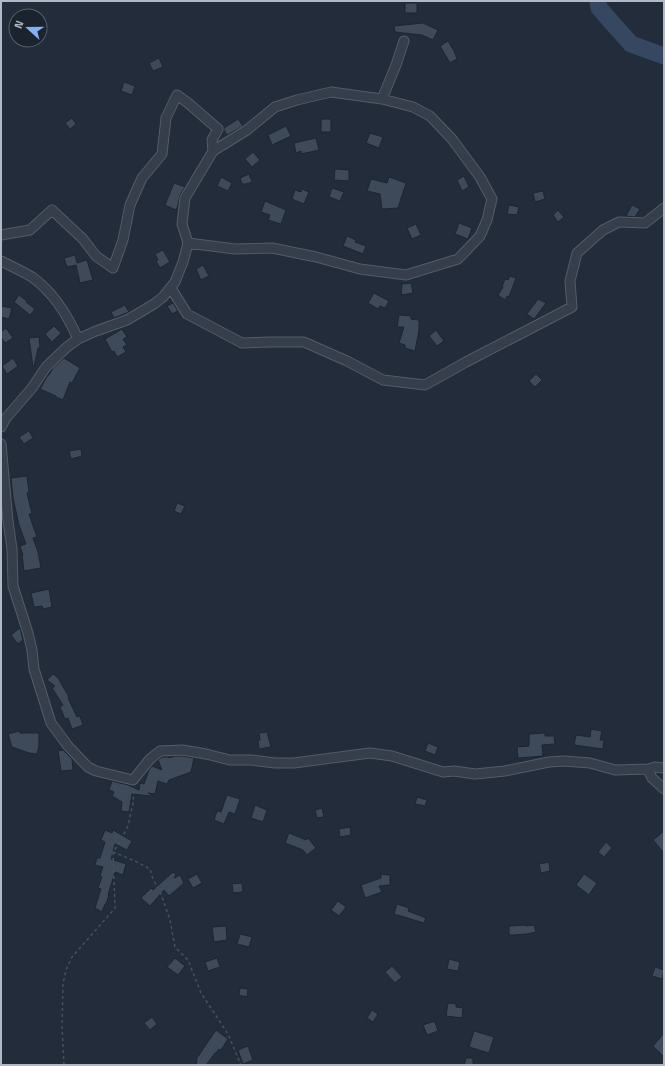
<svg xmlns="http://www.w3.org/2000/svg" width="665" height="1066" viewBox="0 0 665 1066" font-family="'Titillium Web',sans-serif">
<rect width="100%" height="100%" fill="#222c3a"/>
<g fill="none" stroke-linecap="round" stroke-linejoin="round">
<path stroke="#354761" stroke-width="17" d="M598 1 599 8 631 44 664 56"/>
</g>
<path fill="#3e4a59" stroke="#1d2531" d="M405 3H417V13H405Z
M423 23 438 30 433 40 422 35 395 32 394 26Z
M448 41 454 51 457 59 450 63 440 46Z
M159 58 163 67 153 71 149 63Z
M124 82 135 86 132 95 121 91Z
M72 118 76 124 70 129 65 123Z
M238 119 243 126 227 135 224 130V128Z
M321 119H331V132H321Z
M286 126 291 136 272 145 268 135Z
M370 133 383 137 379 148 366 143Z
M316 138 319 150 301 154V151L296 153 294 143Z
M253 152 260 160 252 167 245 159Z
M335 169 349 170V181L334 180Z
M249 174 252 182 246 184H242L240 178Z
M464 176 469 187 462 191 457 180Z
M221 177 232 183 228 191 217 186Z
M389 177 406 183 398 208 382 209 380 194 367 191 371 179 387 183Z
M174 183 185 187 180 195 178 205 176 210 165 205Z
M332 188 344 192 340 201 329 197Z
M302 189 309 192 304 204 292 199 295 190 301 192Z
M543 191 545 199 535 202 533 193Z
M265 201 286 210 281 224 268 220 270 215 261 212Z
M509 205 519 207 517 215 507 214Z
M632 205 640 209 635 217 626 216Z
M558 210 564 217 558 222 553 215Z
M459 223 472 228 468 239 455 234Z
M416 224 421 235 412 239 407 228Z
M347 236 356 240 355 242 366 246 363 254 343 246Z
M163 250 170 262 160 268 156 261 158 260 155 254Z
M75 255 77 263 87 260 93 280 80 283 76 265 67 267 64 258Z
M203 265 209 276 201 280 196 269Z
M510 276 516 278 509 297 507 296 505 300 498 295 503 287H502L505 279 508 280Z
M411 283 413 293 401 295 402 284Z
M374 293 389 301 385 308 380 306 378 309 368 303Z
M19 295 27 301 26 302 35 309 30 315 14 302Z
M538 299 546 303 534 319 527 314Z
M173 303 178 311 172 314 167 306Z
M125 305 129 312 114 318 111 312Z
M1 306 12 308 9 319 1 317Z
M399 315 411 316V319L419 320V330L415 351 405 348V345L399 343 404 327H397Z
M54 326 61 333 52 342 45 334Z
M6 328 13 338 5 343 1 337V332Z
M122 329 127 337 123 339 127 345 123 347 126 352 117 357 114 351 112 352 105 339Z
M436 330 444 341 437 346 429 336Z
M39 337 40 348H38L34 367H33L29 338Z
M13 358 18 366 7 374 2 366Z
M64 358 80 368 72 383 70 382 63 400 56 397V396L40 389 48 375H49L53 368Z
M536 374 542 380 535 387 529 381Z
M29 431 33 438 24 444 19 437Z
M81 449 82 456 71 459 69 451Z
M27 476 29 492 27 493 32 514H29L37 537 33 538 38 552 41 568 24 571 22 555H23L20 546 26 544 19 525 13 498 11 478Z
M177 503 185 506 181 514 174 511Z
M49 589 52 607 43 609 42 606 34 607 31 593Z
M20 628 23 640 18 644 11 635Z
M53 674 58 678 69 697 68 698 77 717 80 716 83 725 72 729 68 718 65 719 60 707 63 705 52 688 55 686 47 680Z
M591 729 602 731 600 740H604L603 749 574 745 576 735 590 737Z
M19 731 20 733H39V746L37 754 29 753 12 747 8 734Z
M267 732 271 747 259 749 258 741 260 740 259 733Z
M545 733V736H554L555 744 542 745 543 756 518 758 517 747 529 746V734Z
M428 743 438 747 435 755 425 751Z
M63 750 72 759 73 770 61 771 58 751Z
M175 756H182L194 758 191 772 169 780 167 784 158 781 155 794 148 793 151 794 150 796 132 794 129 812 121 811 122 802 112 796 114 792 109 790 112 781 128 785 139 790 140 783 144 784 149 770 152 766 162 770 158 760 162 757H168L169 758Z
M227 795 240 799 235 814 229 812 224 824 214 820 217 811 221 812Z
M417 797 427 800 425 806 415 804Z
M255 805 267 810 263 822 251 818Z
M322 808 324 817 317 818 315 810Z
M350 827 351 835 340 837 339 829Z
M105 830 112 833 113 830 132 841 127 850 115 844 111 859 126 864 123 875 115 872 108 895H109L106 904H105L102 912 95 908 101 889 98 888 102 877 100 876 103 867 95 865 97 858H100L105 842 101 840Z
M664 831V853L653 840Z
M289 833 306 840 308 838 316 848 307 855 303 850 285 843Z
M606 842 612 848 604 857 598 852Z
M549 862 550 871 541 873 539 864Z
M173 872 176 875 174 878 180 875 184 883 169 896 164 890 150 906 141 898 151 888 153 890Z
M197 874 202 883 193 888 188 879Z
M381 874 390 875V885L379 886 382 892 365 898 361 885 381 878Z
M584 874 597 883 589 895 576 885Z
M242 883 243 892 233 893 232 884Z
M338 901 346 907 339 916 331 910Z
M397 904 409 908 408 911 426 918 424 923 394 914Z
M526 925V926L534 925 536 932 527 934 514 935H509V926Z
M226 926 227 940 214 942 212 927Z
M240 934 252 937 249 947 237 944Z
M175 958 185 966 178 975 167 967Z
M217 958 220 967 208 971 205 962Z
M449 959 460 962 458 971 447 969Z
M392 966 402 977 395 983 385 972Z
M655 967 664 970 662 979 652 976Z
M240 988 248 989 247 997 239 995Z
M448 1003 456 1004V1007L463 1008 462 1018 446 1016Z
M372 1010 378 1014 373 1022 367 1018Z
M152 1017 157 1024 150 1030 144 1023Z
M432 1022H435L438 1031 427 1035 423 1025Z
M216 1030 228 1039 221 1050 219 1049 216 1053H215L206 1065H196L197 1058Z
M474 1031 494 1037 489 1053 469 1047Z
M664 1033V1057L653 1046Z
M248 1046 253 1060 243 1064 238 1050Z
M466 1058H473V1065H464Z"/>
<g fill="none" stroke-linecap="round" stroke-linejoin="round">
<g stroke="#535c68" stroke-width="11">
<path id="minor" d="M213 151 247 130 275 107 297 100 331 92 382 99
M1 235 30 230 52 210 83 239 96 256 113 268 123 240 130 205 142 178 162 154 166 118 177 95 188 103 218 129 212 140 213 151 185 198 182 224 188 243 235 249 272 248 316 257 360 269 406 275 458 259 480 236 487 220 492 199 480 177 452 139 430 116 413 107 382 99 396 65 404 41
M1 261C11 266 22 271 32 277 53 292 68 316 78 339
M171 288 187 314 242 343 270 342H304L347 361 383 380 425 385 466 362 572 307 570 281 577 253 603 230 619 222 645 223 664 208
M1 427 6 418 32 388 46 367 67 347 78 339 96 331 127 320 154 304 163 297 175 282 183 262 188 243
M1 444 8 521 12 549 13 586 28 633 32 650 34 669 51 723 68 746 88 767 96 771 133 780 150 759 160 751 182 750 206 754 230 760H251L275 763H294L370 753 392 756 443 772 454 771 475 774 505 771 549 762 564 761 590 763 615 770 648 769
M664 768 655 767 648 769 652 778 664 789"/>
</g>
<path stroke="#415558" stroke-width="1.5" stroke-dasharray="3 3" stroke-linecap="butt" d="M113 852 135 861 150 869 153 879 161 894 170 920 175 947 188 960 201 993 228 1034 241 1065
M64 1065 62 1027 63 984 66 970 72 957 115 908 113 852 120 842 128 826 133 803 134 788"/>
<use href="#minor" stroke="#353e4a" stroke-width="9"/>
</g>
<rect width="665" height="1066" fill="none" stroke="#b0b9c6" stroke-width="4"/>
<g transform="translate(28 28) rotate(291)"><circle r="19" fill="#1b232e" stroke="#575f6b"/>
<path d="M0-3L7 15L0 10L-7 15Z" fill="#84b0f7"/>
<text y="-6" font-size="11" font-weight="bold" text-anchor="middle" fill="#b0b9c6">N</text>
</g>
</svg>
